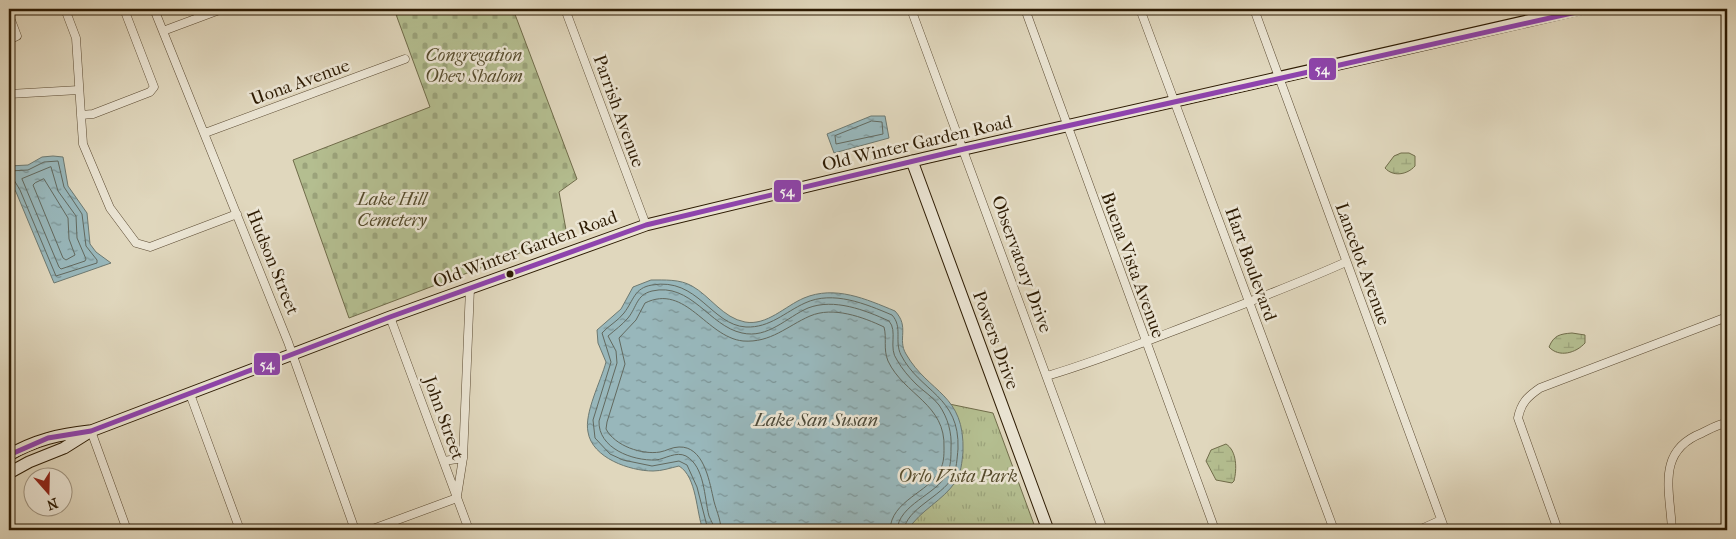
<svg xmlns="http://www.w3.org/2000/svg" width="1736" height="539" viewBox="0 0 1736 539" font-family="'IM FELL French Canon',serif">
<defs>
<pattern id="wetland-marsh" width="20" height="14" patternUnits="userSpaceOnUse" patternTransform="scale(1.25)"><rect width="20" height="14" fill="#b4be90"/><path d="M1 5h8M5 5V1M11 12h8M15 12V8" fill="none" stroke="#9ba37b"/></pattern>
<pattern id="cemetery-stones" width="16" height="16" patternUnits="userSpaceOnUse" patternTransform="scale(1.25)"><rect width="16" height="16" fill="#b4be90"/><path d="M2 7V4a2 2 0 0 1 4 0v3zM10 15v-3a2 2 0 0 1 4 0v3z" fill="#9ba37b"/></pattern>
<pattern id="park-tufts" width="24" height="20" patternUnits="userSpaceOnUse" patternTransform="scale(1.25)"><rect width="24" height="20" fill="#b4be90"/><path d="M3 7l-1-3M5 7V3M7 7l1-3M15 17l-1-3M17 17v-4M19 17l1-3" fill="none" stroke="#9ba37b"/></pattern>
<pattern id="water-ripples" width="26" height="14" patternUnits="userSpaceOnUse" patternTransform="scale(1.25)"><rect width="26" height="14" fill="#98b7bb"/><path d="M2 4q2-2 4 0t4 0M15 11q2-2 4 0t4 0" fill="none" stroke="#7c9496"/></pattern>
</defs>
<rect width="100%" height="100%" fill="#e0d7bd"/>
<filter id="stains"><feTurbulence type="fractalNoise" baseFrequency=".004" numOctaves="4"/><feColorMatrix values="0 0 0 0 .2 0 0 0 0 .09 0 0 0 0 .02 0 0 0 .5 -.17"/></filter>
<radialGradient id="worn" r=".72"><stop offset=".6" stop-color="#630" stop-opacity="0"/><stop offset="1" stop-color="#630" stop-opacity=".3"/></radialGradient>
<path fill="url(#wetland-marsh)" stroke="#706c4a" d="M1401 153H1409L1415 156V166C1407 175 1393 177 1385 168L1394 156Z
M1572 333 1585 335V343C1576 353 1559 358 1549 347 1554 335 1560 334 1572 333Z
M1226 444C1237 451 1237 469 1234 481L1232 483 1216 480 1206 461 1211 450Z"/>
<path fill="url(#cemetery-stones)" stroke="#706c4a" d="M394 9H513L577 179 559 192 567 235 349 318 293 160 430 107Z"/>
<path fill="url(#park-tufts)" stroke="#706c4a" d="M920 398 993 413 1036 530H760Z"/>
<path fill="url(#water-ripples)" stroke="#6d7971" d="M871 116H885L889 138 834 153 827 134Z
M53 156 63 157 68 186 87 213 90 244 96 252 111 263 54 283 16 192 9 180V166L28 165 42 157Z
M651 280C664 280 680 279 692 286 710 296 723 318 745 322 767 326 785 306 804 298 835 285 866 299 895 311 910 327 897 339 906 354 929 394 965 393 963 452 962 462 961 473 956 481 943 501 920 510 908 530H703C696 512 697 477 679 466 670 468 662 471 653 471 630 471 592 458 588 432 584 413 601 381 606 362L598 343 597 330 621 309 633 287Z"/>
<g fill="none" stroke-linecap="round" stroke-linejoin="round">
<path stroke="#62695f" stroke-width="1" d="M872 121 882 122 883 134 836 144 835 136Z
M51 167 58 191 76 216 77 238 86 259 85 261 61 269 59 267 22 179Z
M9 171 28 170 44 162 58 161 64 187 82 214 86 246 97 260V263L56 276 20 190 14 180 9 179
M44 179 68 218 69 239 75 255 66 260 63 258 33 185 35 183Z
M708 530 697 487 687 465 679 461 652 466 623 460 610 454 595 438 593 420 611 362 602 333C608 326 618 321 624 313 634 300 634 288 652 285 698 277 711 325 746 327 770 328 785 312 805 303 833 290 866 304 892 315 903 327 894 341 901 355 920 392 960 396 958 449 957 458 957 469 952 478 942 496 906 509 904 530
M714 530C714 525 711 521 709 516 704 497 705 467 686 456 676 451 665 459 656 460 632 461 598 448 599 421L617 363 616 351 608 336C615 330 622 325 628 318 637 307 636 295 652 291 691 282 709 326 742 333 768 339 787 317 808 308 834 298 865 310 889 321 898 331 888 348 897 360 902 369 909 377 916 384 923 391 933 397 939 405 948 418 952 433 951 448 951 457 951 466 947 474 936 495 899 504 897 530
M721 530C721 519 715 508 713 497 709 479 703 446 679 447 672 447 666 451 660 452 642 455 615 446 606 429L607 422 625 364 619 338 636 320 645 303C686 283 706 337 743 341 771 343 787 326 810 316 833 306 863 317 884 327 887 338 883 349 888 361 904 395 946 404 944 448 944 455 944 463 940 470 929 493 891 500 890 530"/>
<g stroke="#5a4a32" stroke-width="9">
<path id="street" d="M65 9 76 38 81 115 93 114 150 92 154 87 124 9
M154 9 288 342 355 530
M565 9 646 225
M911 9 1103 530
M1025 9 1215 530
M1140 9 1334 530
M1254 9 1445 530
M9 15 17 36 9 40
M163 31 222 9
M9 94 79 90
M81 115 83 144 110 208 136 243 150 247 237 214
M205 133 405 59
M390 317 469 530
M1047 376C1098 361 1147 341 1197 322 1247 303 1297 284 1346 262
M190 394 240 530
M91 431 127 530
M444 461 463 458
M457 496 463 458 470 288
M370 530 457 498
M1419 530 1441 520
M1558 530 1518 418C1521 403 1527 397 1540 388L1727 317
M1672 530C1670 490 1656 451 1702 433 1710 429 1718 424 1727 423"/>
</g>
<g stroke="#2d1b03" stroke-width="13">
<path id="secondary" d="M912 161 1048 530
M9 455C35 440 60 434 89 431
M9 473 29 462 64 448 91 431 390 317 646 225 925 158 1580 9"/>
</g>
<g stroke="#2d1b03" stroke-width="14">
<path id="primary" d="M9 527 10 530"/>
</g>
<use href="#street" stroke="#ebe5d4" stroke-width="8"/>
<use href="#secondary" stroke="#ebe5d4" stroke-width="11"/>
<use href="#primary" stroke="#e0d7bd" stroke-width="12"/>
<g stroke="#ebe5d4" stroke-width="9">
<path id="bus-1" d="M9 455 48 438 91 431 390 317 646 225 964 149 1590 9"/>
</g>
<use href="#bus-1" stroke="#8e44ad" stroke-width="5"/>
</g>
<circle fill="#2d1b03" stroke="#ebe5d4" stroke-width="2" cx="510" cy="274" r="4.5"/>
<g text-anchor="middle" stroke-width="5" stroke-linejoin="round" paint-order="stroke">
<g font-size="18" font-style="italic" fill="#564c2d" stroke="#ebe5d4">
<text x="474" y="61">Congregation<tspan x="474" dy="21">Ohev Shalom</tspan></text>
<text x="392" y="205">Lake Hill<tspan x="392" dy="21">Cemetery</tspan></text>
<text x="958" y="482">Orlo Vista Park</text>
</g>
<g font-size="18" fill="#2d1b03" stroke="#ebe5d4">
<text transform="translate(300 82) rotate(-20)" y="6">Uona Avenue</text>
<text transform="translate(619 111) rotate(70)" y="6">Parrish Avenue</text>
<text transform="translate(917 143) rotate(-13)" y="6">Old Winter Garden Road</text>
<text transform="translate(525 249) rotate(-20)" y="6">Old Winter Garden Road</text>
<text transform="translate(273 262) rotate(68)" y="6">Hudson Street</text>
<text transform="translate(1022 264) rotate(70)" y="6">Observatory Drive</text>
<text transform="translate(1251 264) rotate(70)" y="6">Hart Boulevard</text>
<text transform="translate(1363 264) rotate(70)" y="6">Lancelot Avenue</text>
<text transform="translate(1133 265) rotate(70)" y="6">Buena Vista Avenue</text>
<text transform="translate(996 340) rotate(70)" y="6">Powers Drive</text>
<text transform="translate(444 418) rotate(70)" y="6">John Street</text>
</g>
<g font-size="19" font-style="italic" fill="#4d4a3a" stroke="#ebe5d4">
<text x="816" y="426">Lake San Susan</text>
</g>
</g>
<g stroke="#ebe5d4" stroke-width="2">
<rect x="1308" y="57" width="29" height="24" rx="5" fill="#8e44ad"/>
<rect x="773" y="179" width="29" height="24" rx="5" fill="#8e44ad"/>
<rect x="253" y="352" width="28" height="24" rx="5" fill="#8e44ad"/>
</g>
<g font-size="14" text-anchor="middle" font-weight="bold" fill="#fff">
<text x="1322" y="74">54</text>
<text x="787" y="196">54</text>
<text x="267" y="369">54</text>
</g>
<rect width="1736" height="539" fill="none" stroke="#e0d7bd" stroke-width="30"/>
<rect x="10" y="10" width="1716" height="519" fill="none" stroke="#2d1b03" stroke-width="2.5"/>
<rect x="15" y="15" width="1706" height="509" fill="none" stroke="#2d1b03"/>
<g transform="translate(48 492) rotate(160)"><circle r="24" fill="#ebe5d4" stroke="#9f9480"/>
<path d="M0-4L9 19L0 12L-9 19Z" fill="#8f2418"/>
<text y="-8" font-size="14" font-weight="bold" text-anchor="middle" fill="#2d1b03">N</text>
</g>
<rect width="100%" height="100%" filter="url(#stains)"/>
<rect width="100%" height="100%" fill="url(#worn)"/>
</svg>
